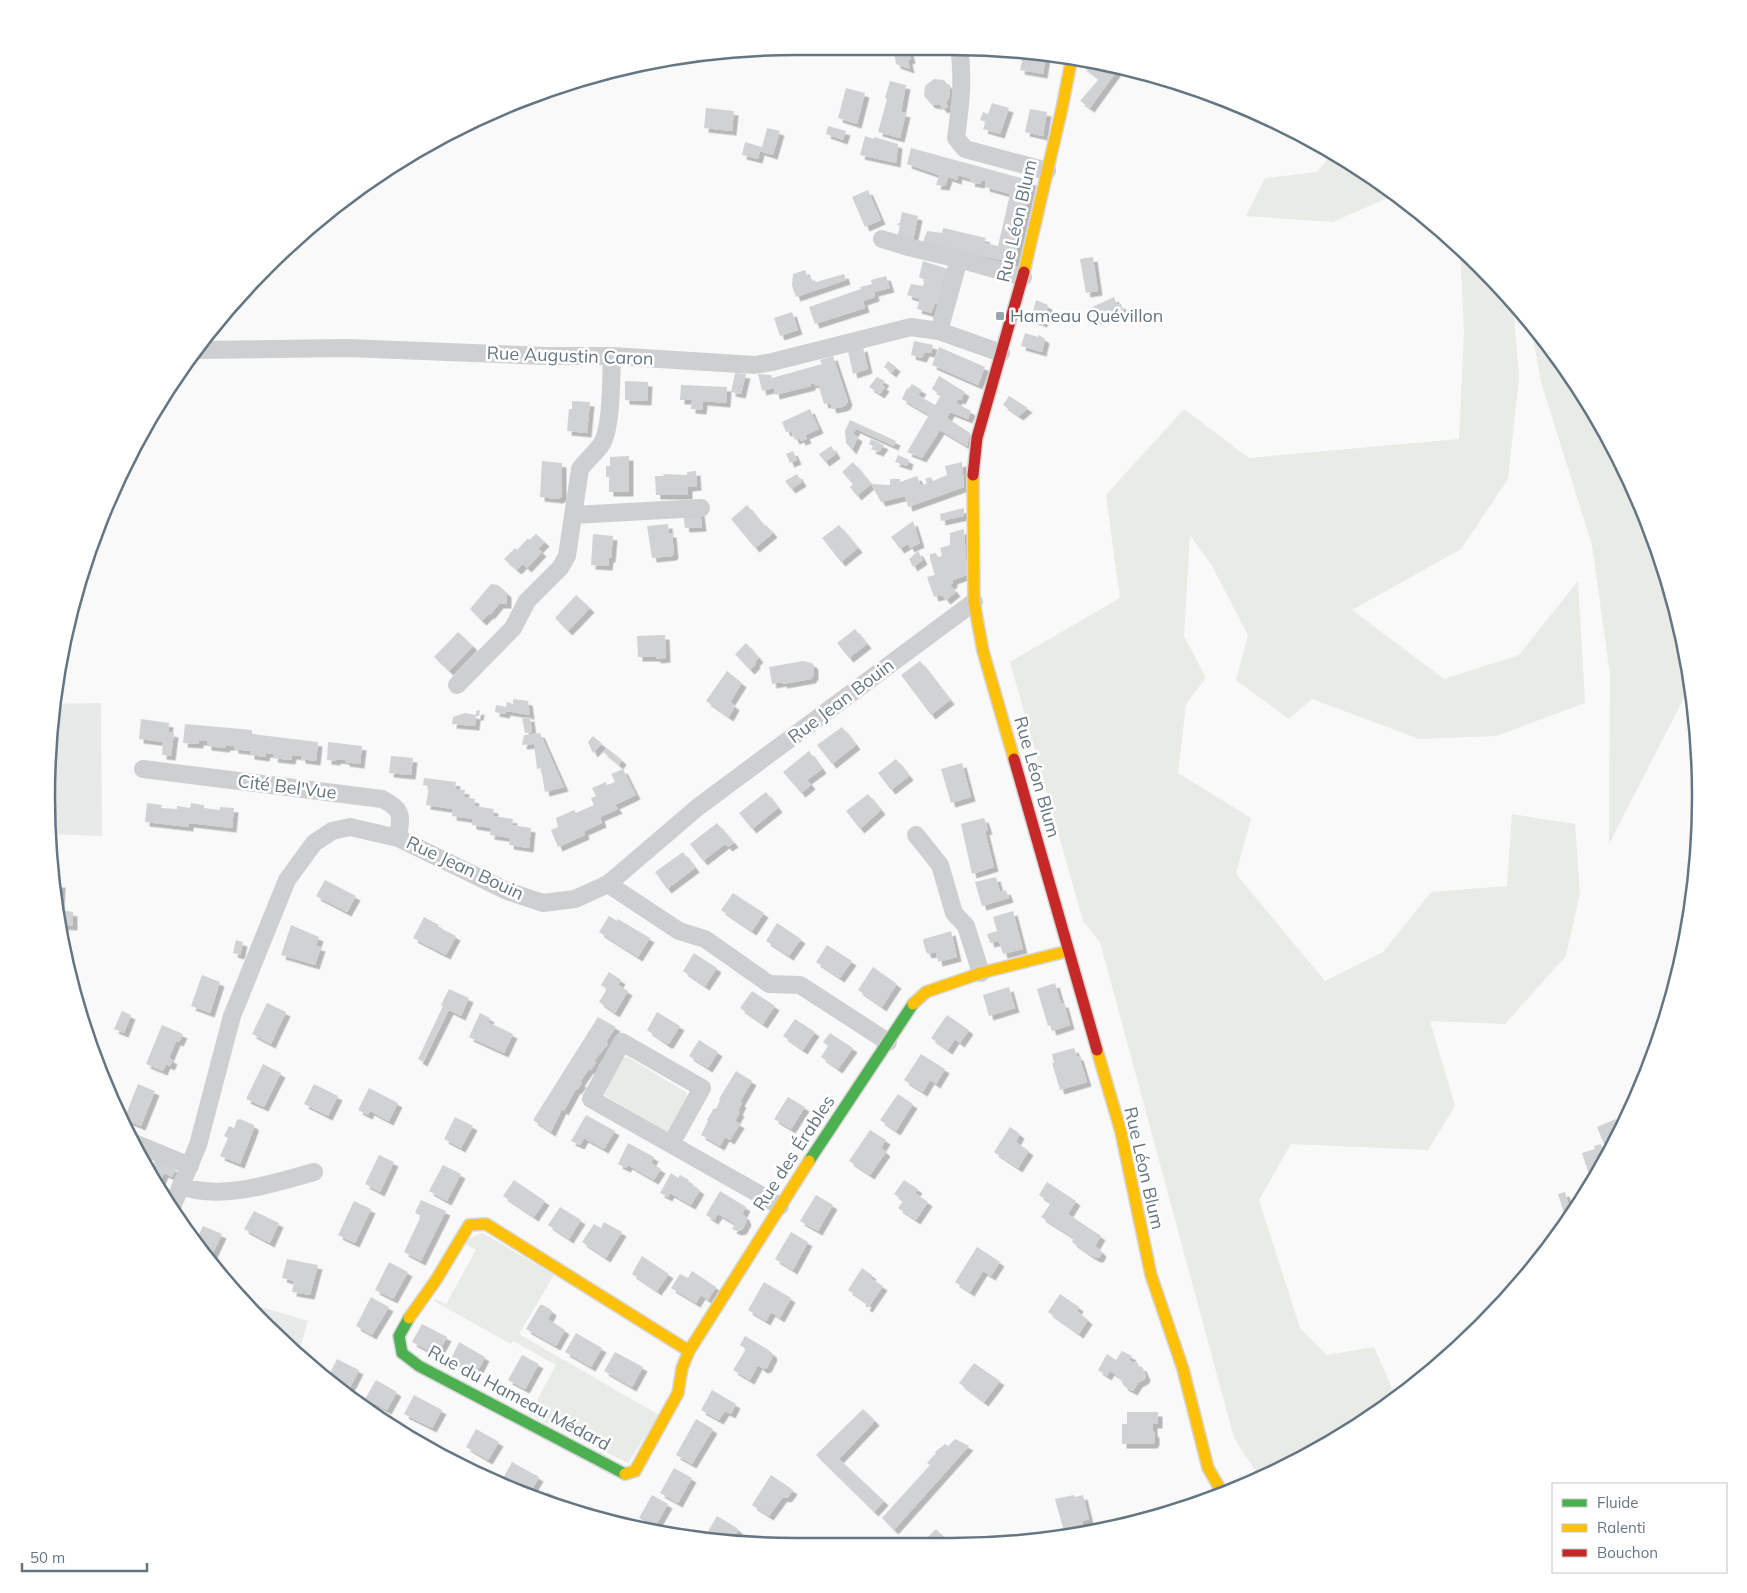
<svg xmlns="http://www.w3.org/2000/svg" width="1747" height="1593" viewBox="0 0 1747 1593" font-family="Mulish,sans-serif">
<defs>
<filter id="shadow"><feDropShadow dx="4.5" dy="4.5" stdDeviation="0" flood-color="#0004"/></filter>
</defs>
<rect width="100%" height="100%" fill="#f9f9f9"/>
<path fill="#e8e9e9" d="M101 703 102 836 50 834 46 796 52 704Z
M248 1303 308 1321 298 1356Z"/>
<path fill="#e8ebe6" d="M1332 154 1368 173 1394 195 1333 222 1246 216 1265 178 1317 172Z
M1460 249 1481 266 1513 305 1519 377 1508 479 1461 549 1352 610 1444 679 1519 655 1578 581 1585 703 1496 736 1419 739 1312 699 1289 719 1236 680 1248 635 1212 566 1190 535 1184 636 1206 678 1186 704 1178 773 1251 818 1236 874 1325 981 1383 952 1431 892 1507 886 1512 814 1575 824 1580 893 1566 956 1505 1024 1430 1021 1455 1106 1428 1150 1291 1144 1259 1200 1300 1328 1327 1355 1374 1347 1396 1397 1368 1420 1260 1478 1234 1438 1100 942 1083 921 1010 662 1120 598 1106 495 1184 409 1249 458 1459 439 1464 331Z
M1531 327 1574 380 1644 509 1686 650 1690 686 1609 844 1610 675 1592 545 1541 382Z
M628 1057 684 1091 688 1096 668 1131H665L604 1095 603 1091 622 1058Z
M483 1233 554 1275 519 1334 659 1415 628 1463 534 1417 533 1408 556 1365 513 1341 511 1344 434 1301 435 1299 446 1304 476 1250 465 1244 468 1239Z"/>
<path fill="#d0d2d3" filter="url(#shadow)" d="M893 47H908L911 59 908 60 910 69 896 64Z
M1024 52 1046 56 1043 74 1020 70Z
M1083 59 1097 61 1109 64 1110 66 1111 65 1119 68 1090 108 1080 101 1099 79 1082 66 1085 63 1082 61Z
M934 79 944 80 950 88 949 98 946 102 948 107 943 109 940 105 931 104 924 96 925 86Z
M890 81 906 85 901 112 906 113 900 138 878 132 887 99 885 98Z
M846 88 865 93 857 124 838 118Z
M992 103 1009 108 1000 134 983 129 986 122 980 120 983 112 988 114Z
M706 108 734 111 732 131 704 128Z
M1030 109 1047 112 1043 136 1025 132Z
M828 126 846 131 843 140 826 134Z
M767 128 780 131 773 155 760 151 758 159 742 155 745 142 762 147Z
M865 136 874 139V137L898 144 896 163 860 155Z
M911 148 1032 181 1014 263 923 242 927 231 942 233 943 228 986 238 984 243 998 246 1010 194 985 187 986 181 982 180 980 184 970 182 971 179 958 175 957 180 948 177 945 186 936 185 939 175 907 164Z
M868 190 881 220 865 227 852 197Z
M902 212 918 216 913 240 897 238 900 226 897 225 898 223H900Z
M1093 257 1098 291 1086 293 1080 259Z
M923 261 948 269 937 304H935L931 313 917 309 920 299 907 295 911 284 923 286 925 280 919 277Z
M805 270 808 277 810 276 813 283 844 274 846 280 796 297 792 286 793 274Z
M886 276 890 288 874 292 875 297 863 301 865 308 815 324 809 307 861 289 860 287 872 284 871 280Z
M1114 297 1117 305 1121 304 1125 315 1113 319 1112 316 1103 320 1101 317 1096 320 1090 308Z
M1036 300 1048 305 1043 323 1031 319Z
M792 312 798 330 780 336 774 318Z
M1025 333 1038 337 1039 335 1045 339 1042 352 1021 346Z
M914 341 933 345 931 353 925 352 922 358 911 355Z
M863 347 868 369 853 374 848 351Z
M939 347 985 367 978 385 932 365Z
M833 356 848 401 846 405 842 407 832 409 830 403 824 404 819 386H816L814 383 811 384V386L775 395 774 388 762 391 758 374 771 375 772 378 822 364 820 360Z
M888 361 896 367 892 373 884 367Z
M735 373 746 374 741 394 731 392Z
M939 376 965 392 961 400 958 399 956 403 971 411 968 419 950 412 947 418 970 433 967 446 940 430 922 458 907 452 929 415 902 399 907 388 908 389 912 384 922 390 918 395 935 405 941 395 932 389Z
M877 377 885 381 882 385 885 387 880 394 869 387Z
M625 381 648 382 647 401 625 400Z
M681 385 727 387 726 403 703 401 702 410 691 409 692 400H680Z
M1009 396 1028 408 1019 416 1003 405Z
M572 401 590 402 587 433 567 431 569 409H572Z
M810 409 819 429 805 435 807 439 801 441 800 438 795 440 791 431 786 432 782 422Z
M850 420 896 441 894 446 856 429 853 434 858 437 852 450 846 443 845 431Z
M871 439 884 445 879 452 871 449 873 446 869 444Z
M831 446 836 454 825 462 819 454Z
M793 451 797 460 790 463 786 454Z
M898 455 909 460 907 466 895 462Z
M629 456V492H609V477H606V466H610V457Z
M542 461 562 463V496L559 499 540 497Z
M853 462 871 484 857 496 850 487 853 484 842 472Z
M962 462 964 487 908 507 905 496 881 502 871 484 890 485V479H900V482L917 476 921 486 927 483 925 479 931 477 933 481 947 475 945 466Z
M696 471 697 486 688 487V495H656L655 476H664L663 474 687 475V472Z
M797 474 802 482 791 489 785 481Z
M747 505 764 526 766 525 773 533 755 548 731 519Z
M964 508V516L941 521 940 514Z
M700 511 702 527 685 528 683 512Z
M913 521 920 543 910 548 908 544 900 549 891 537Z
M668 524 669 533H672L674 554 672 556 652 558 647 526Z
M839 525 858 548 841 562 822 538Z
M964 529 967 575 953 580V583L950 585 956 592 946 600 942 595 934 597 927 577 935 575 930 559V554L936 553 938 557 942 556 940 548 950 545V533Z
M536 534 545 542 538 549 542 552 527 568 523 564 517 570 504 559 515 548 517 550 528 538 529 540Z
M593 534 613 536 611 558H609L608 566 591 565Z
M918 551 923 560 913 567 909 559Z
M491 584 498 585 507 593V604H499L490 615 489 614 482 621 470 609Z
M576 595 590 608 568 631 555 618Z
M855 629 867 644 849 658 837 643Z
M458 632 473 646 449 671 434 657Z
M665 635 666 658 656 659V657H638L637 636Z
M746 643 759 658 755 662 756 664 750 670 735 654Z
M803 661 812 663 814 666V675L811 679 783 684 782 682 772 684 769 667Z
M920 661 950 700 931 715 901 675Z
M727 671 742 683 730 702 735 706 729 717 706 701Z
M513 699 528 701 530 715 506 711 505 714 495 712 496 705 506 707 507 702 513 704Z
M480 710 479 716H476L475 726 452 724 453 717 465 713 476 715V711Z
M530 717 532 732 525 733 522 718Z
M141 719 169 723 168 732 174 733 171 756 162 755 163 742 139 739Z
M185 724 252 730V734L318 742 316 761 301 759V756L292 755 291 760 273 758 274 754 266 753 265 757 250 755V751L234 749V746H226L225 748 207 746V741H199V744L183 743Z
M842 727 856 745 832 764 817 745Z
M540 733 564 787 545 792 541 768 537 769 534 744 522 745 524 735Z
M593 736 602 744 593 753 588 742Z
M328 742 362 746 360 764 345 762V760L336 759V761L327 760Z
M607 748 622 760 619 765 603 752Z
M809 751 822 769 807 780 811 785 801 793 783 772Z
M391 756 413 758 411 775 389 773Z
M896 759 909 776 891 790 878 773Z
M962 763 971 797 951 803 941 769Z
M623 769 636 795 615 805 618 809 600 817 602 823 584 831 585 835 558 847 551 830 558 827 556 818 574 810 576 813 594 805 591 798 596 796 592 788 606 782 607 785 615 782 611 774Z
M424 778 456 782 455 789 465 790 464 797 475 799 474 806 494 809 493 816 513 819 512 825 531 828 529 848 509 845 510 838 490 835 491 828 472 825V819L452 816 453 809 426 805 429 786 423 785Z
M766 792 778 808 752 829 739 813Z
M868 794 881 810 860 829 846 811Z
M147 803 162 805 161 808 177 809V806L190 808 191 803 204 805V808L220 810V807L234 808 232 828 189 823V827L145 822Z
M984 818 988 830 985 831 994 867 972 874 961 824Z
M717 823 734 843 728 847 725 844 703 861 690 844Z
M683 852 695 868 667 889 655 872Z
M996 877 1000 892 1006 890 1009 898 982 906 975 882Z
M325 880 356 896 347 912 316 896Z
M55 883H61L60 910 73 912V926L59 925Z
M733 893 764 913 752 931 721 910Z
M1013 911 1023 949 1003 954 999 941 990 943 987 934 997 931 993 917Z
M609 916 617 921 618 919 650 938 638 957 599 932Z
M424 917 439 925 438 927 456 936 446 955 413 938Z
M777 923 801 939 789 956 766 941Z
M291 925 319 937 316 946 321 947 315 965 281 955Z
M951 931 957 957 938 962 936 952 928 954 926 952 923 941 924 939Z
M236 940 243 942 240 955 233 953Z
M827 945 852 961 840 978 816 962Z
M694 953 717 968 705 986 683 971Z
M873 967 897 984 882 1007 858 990Z
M609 972 621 980 618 985 628 991 615 1013 599 1002 607 989 601 985Z
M202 975 220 982 210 1013 191 1006Z
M1055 983 1061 1003H1064L1070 1025 1052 1031 1050 1025 1048 1026 1037 989Z
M1009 987 1015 1008 989 1016 983 995Z
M449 989 469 998 461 1016 449 1010 423 1062 418 1059 443 1006 441 1005Z
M752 991 775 1006 763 1024 740 1008Z
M267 1003 286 1012 271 1044 252 1034Z
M122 1011 131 1015 124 1033 114 1029Z
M657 1012 680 1026 669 1044H667L647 1030Z
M480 1013 490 1018 488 1022 513 1034 504 1053 469 1037Z
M947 1015 969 1030 960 1043 955 1039 948 1050 931 1038Z
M598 1017 616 1027 606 1042 608 1044 594 1061 596 1062 591 1070 589 1069 580 1082 582 1083 577 1090 576 1089 564 1111 562 1109 551 1132 533 1120Z
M795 1019 815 1032 803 1050 783 1036Z
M162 1025 183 1034 179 1042 176 1041 169 1058 173 1060 170 1066 166 1064 163 1071 146 1064Z
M830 1033 853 1048 838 1069 821 1057 828 1046 823 1042Z
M699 1040 718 1052 708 1068 689 1056Z
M1074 1048 1077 1056H1079L1087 1082 1060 1090 1052 1063H1054L1052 1054Z
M921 1054 945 1069 936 1084 930 1080 923 1092 904 1080Z
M263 1064 281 1073 264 1107 246 1099Z
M736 1071 752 1081 740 1102 742 1103 738 1111 740 1112 735 1121 740 1124 730 1140 725 1137 720 1146 701 1135 708 1121 707 1120 714 1108 716 1109 720 1100 719 1099Z
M138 1084 155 1091 141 1126 124 1119Z
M314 1084 338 1096 328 1116 304 1104Z
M369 1088 398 1103 389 1121 370 1111 368 1115 358 1110Z
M898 1094 913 1104 896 1131 880 1120Z
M788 1097 805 1107 791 1129 774 1119Z
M586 1115 615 1131 604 1149 584 1138 580 1145 571 1141Z
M455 1117 473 1126 461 1148 444 1139Z
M240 1119 254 1125V1128L240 1164 220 1156 228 1138 224 1136 229 1126 234 1128 237 1120Z
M1616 1119 1620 1128 1617 1133 1614 1134V1140L1604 1144 1597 1127Z
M1010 1127 1020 1134 1016 1142 1029 1151 1018 1168 994 1152Z
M870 1130 886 1140 881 1148 886 1152 870 1175 849 1161Z
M628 1143 654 1157 651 1163 661 1169 654 1180 628 1165 626 1168 618 1164Z
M1601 1144 1602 1147 1611 1145 1591 1181 1582 1153 1595 1149 1594 1146Z
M379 1155 394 1162 380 1192 365 1184Z
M155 1160 176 1169 172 1177 164 1173 159 1185 147 1166 152 1168Z
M443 1165 461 1174 447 1201 429 1191Z
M671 1173 678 1178 680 1175 689 1180 688 1182 700 1190 691 1205 670 1193 668 1197 660 1193Z
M514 1180 545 1201 534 1217 503 1196Z
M904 1180 918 1189 915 1193 928 1202 916 1220 898 1208 903 1201 894 1194Z
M1047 1182 1076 1201 1068 1214 1101 1236 1095 1246 1101 1251 1102 1253 1099 1258H1096L1089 1254 1072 1242 1074 1238 1041 1217 1051 1203 1039 1195Z
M720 1191 746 1207 742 1214 745 1216 747 1221 742 1230 737 1231 732 1229 735 1224 718 1214 714 1220 706 1215Z
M1565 1192 1572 1216 1567 1222 1558 1194Z
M816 1195 833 1205 818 1231 800 1221Z
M421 1200 446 1211 421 1261 404 1252 421 1216 415 1213Z
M354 1201 371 1209 355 1243 338 1235Z
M560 1207 581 1220 569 1239 548 1225Z
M254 1211 279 1223 270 1243 244 1229Z
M604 1222 622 1232 606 1258 582 1242 594 1224 601 1228Z
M203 1226 222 1234 209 1262 195 1243Z
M791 1232 808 1242 793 1270 775 1259Z
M977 1247 1000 1262 991 1276 983 1271 970 1292 955 1282Z
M642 1256 669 1274 657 1291 632 1274Z
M287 1259 318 1265 310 1295 292 1292 294 1281 282 1278Z
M389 1262 408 1272 393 1299 375 1290Z
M862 1268 872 1275 870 1278 883 1286 868 1308 865 1306 867 1303 848 1290Z
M692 1271 716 1287 708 1300 701 1295 696 1303 671 1288 680 1274 688 1278Z
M764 1282 791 1298 780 1318 771 1312 766 1321 748 1310Z
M1060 1294 1079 1307 1077 1311 1088 1320 1079 1334 1048 1312Z
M371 1297 389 1307 372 1335 356 1326Z
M540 1305H543L551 1310 552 1312 548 1319 565 1330 556 1346 526 1329Z
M422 1324 447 1337 437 1355 412 1342Z
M576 1333 602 1348 591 1367 565 1352Z
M745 1336 767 1349 772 1353 773 1356 767 1368 763 1369 758 1365 750 1380 733 1370 746 1349 740 1345Z
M459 1342 485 1357 475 1376 455 1364 456 1362 451 1359Z
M1122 1351 1132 1356 1129 1360 1134 1363 1137 1362 1139 1366 1142 1367 1146 1376 1145 1379 1138 1383 1133 1391 1124 1386 1119 1377 1110 1371 1107 1376 1098 1370 1107 1354 1116 1360Z
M615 1352 643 1367 632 1387 604 1371Z
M522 1355 539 1364 525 1389 508 1380Z
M337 1359 359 1370 347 1393 327 1379Z
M974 1363 1000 1381 984 1402 959 1383Z
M376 1380 397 1392 387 1410 365 1399Z
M712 1390 736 1404 731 1414 725 1411 719 1420 701 1410Z
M414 1395 442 1410 432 1428 404 1414Z
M863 1409 875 1421 839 1459 884 1501 874 1512 816 1455Z
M1127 1412H1158V1424H1153V1431L1155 1434V1441L1153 1444H1122V1424H1127Z
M696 1419 713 1429 692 1464 676 1455Z
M476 1429 499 1442 488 1460 466 1447Z
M955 1439 969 1446 894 1530 882 1518 930 1465 927 1463 936 1453 935 1452 945 1444 948 1446Z
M512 1462 539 1477 529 1495 502 1480Z
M674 1468 692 1478 678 1503 660 1493Z
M771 1475 793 1490 788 1497 785 1498 783 1497 769 1516 752 1505Z
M547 1492 571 1505 568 1510 556 1507 542 1501Z
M652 1495 668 1504 655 1527 639 1518Z
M1074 1495 1075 1497 1083 1495 1089 1519 1082 1521 1084 1530 1065 1535 1055 1499Z
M717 1516 737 1528 738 1530 733 1539 729 1541 703 1540Z
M936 1529 953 1547 919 1546Z"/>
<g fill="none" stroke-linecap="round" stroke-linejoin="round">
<g stroke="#d5d6d7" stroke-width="14">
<path id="fast" d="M809 1161 913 1004
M409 1318 399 1336 402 1353 419 1366 625 1474"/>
</g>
<g stroke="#d5d6d7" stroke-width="14">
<path id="slow" d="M1024 272 1062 108 1072 57
M973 475 974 602 983 651 1014 759
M913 1004 926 992 981 973 1068 951
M1097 1050 1121 1132 1151 1275 1183 1369 1208 1468 1223 1494
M409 1318 436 1280 469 1225 486 1224 689 1351
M625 1474 635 1471 678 1393 682 1368 689 1351 809 1161"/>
</g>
<g stroke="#d5d6d7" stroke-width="14">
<path id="jam" d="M973 475 977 438 1024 272
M1014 759 1097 1050"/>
</g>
<path stroke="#cecfd0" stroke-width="18" d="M959 48C964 78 960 108 956 138L965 149 1047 171
M882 239 908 247 959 259
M939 331 959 259 1023 277
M195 350 348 348 545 356H612L755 365 772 362 911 327 939 331 1001 353
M573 515 701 508
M457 685 513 628 527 601 560 568 567 556 580 469C587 460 595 453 601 445 612 429 611 378 612 356
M143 769 382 799C404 810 401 816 398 838
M916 835 940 865 954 913 966 926 981 973
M608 884 679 931 705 939 769 984 800 985 888 1042
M132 1142 190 1166
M671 1144 702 1088 622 1042 591 1099 780 1206
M181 1186C222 1201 274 1183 314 1172
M172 1207 198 1145 232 1016 287 880 314 843 332 831 350 827 398 838 507 891 543 903 575 899 608 884 698 807 974 602"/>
<use href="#fast" stroke="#4caf50" stroke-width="11"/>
<use href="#slow" stroke="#ffc107" stroke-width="11"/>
<use href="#jam" stroke="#c62828" stroke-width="11"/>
</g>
<rect fill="#99a4ac" stroke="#fff" stroke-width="2" x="995" y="311" width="10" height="10" rx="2.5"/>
<g text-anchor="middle" stroke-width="5" stroke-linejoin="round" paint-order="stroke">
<g font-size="18" fill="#657683" stroke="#fff">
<text transform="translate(1017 221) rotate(-77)" y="6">Rue Léon Blum</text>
<text transform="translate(570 356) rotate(2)" y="6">Rue Augustin Caron</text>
<text transform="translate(841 701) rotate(-37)" y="6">Rue Jean Bouin</text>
<text transform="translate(1037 777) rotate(74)" y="6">Rue Léon Blum</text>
<text transform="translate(287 787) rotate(7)" y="6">Cité Bel'Vue</text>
<text transform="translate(465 868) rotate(25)" y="6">Rue Jean Bouin</text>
<text transform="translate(794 1153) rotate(-57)" y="6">Rue des Érables</text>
<text transform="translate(1144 1168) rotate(77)" y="6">Rue Léon Blum</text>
<text transform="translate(519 1398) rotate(28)" y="6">Rue du Hameau Médard</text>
</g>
<g font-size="18" fill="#657683" stroke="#fff" text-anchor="start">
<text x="1010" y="322">Hameau Quévillon</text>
</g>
</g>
<path d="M0 0H1747V1593H0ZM796 55H951A741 741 0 0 1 1692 796V797A741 741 0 0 1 951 1538H796A741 741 0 0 1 55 797V796A741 741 0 0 1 796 55Z" fill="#fff" fill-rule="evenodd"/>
<path fill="none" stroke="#657683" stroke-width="2.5" d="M796 55H951A741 741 0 0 1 1692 796V797A741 741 0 0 1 951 1538H796A741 741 0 0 1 55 797V796A741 741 0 0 1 796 55Z"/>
<rect x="1552" y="1483" width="175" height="90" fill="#ffffff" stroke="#c1c8cd"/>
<rect x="1562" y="1499" width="25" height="8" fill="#4caf50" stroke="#c1c8cd"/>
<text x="1597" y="1508" font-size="15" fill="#657683">Fluide</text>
<rect x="1562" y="1524" width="25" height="8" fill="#ffc107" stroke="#c1c8cd"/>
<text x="1597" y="1533" font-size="15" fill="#657683">Ralenti</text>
<rect x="1562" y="1549" width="25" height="8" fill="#c62828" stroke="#c1c8cd"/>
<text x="1597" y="1558" font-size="15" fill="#657683">Bouchon</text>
<path d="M22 1563v8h125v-8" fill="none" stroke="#657683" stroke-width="2.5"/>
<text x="30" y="1563" font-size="15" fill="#657683" stroke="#ffffff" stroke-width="4" paint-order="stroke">50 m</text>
</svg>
